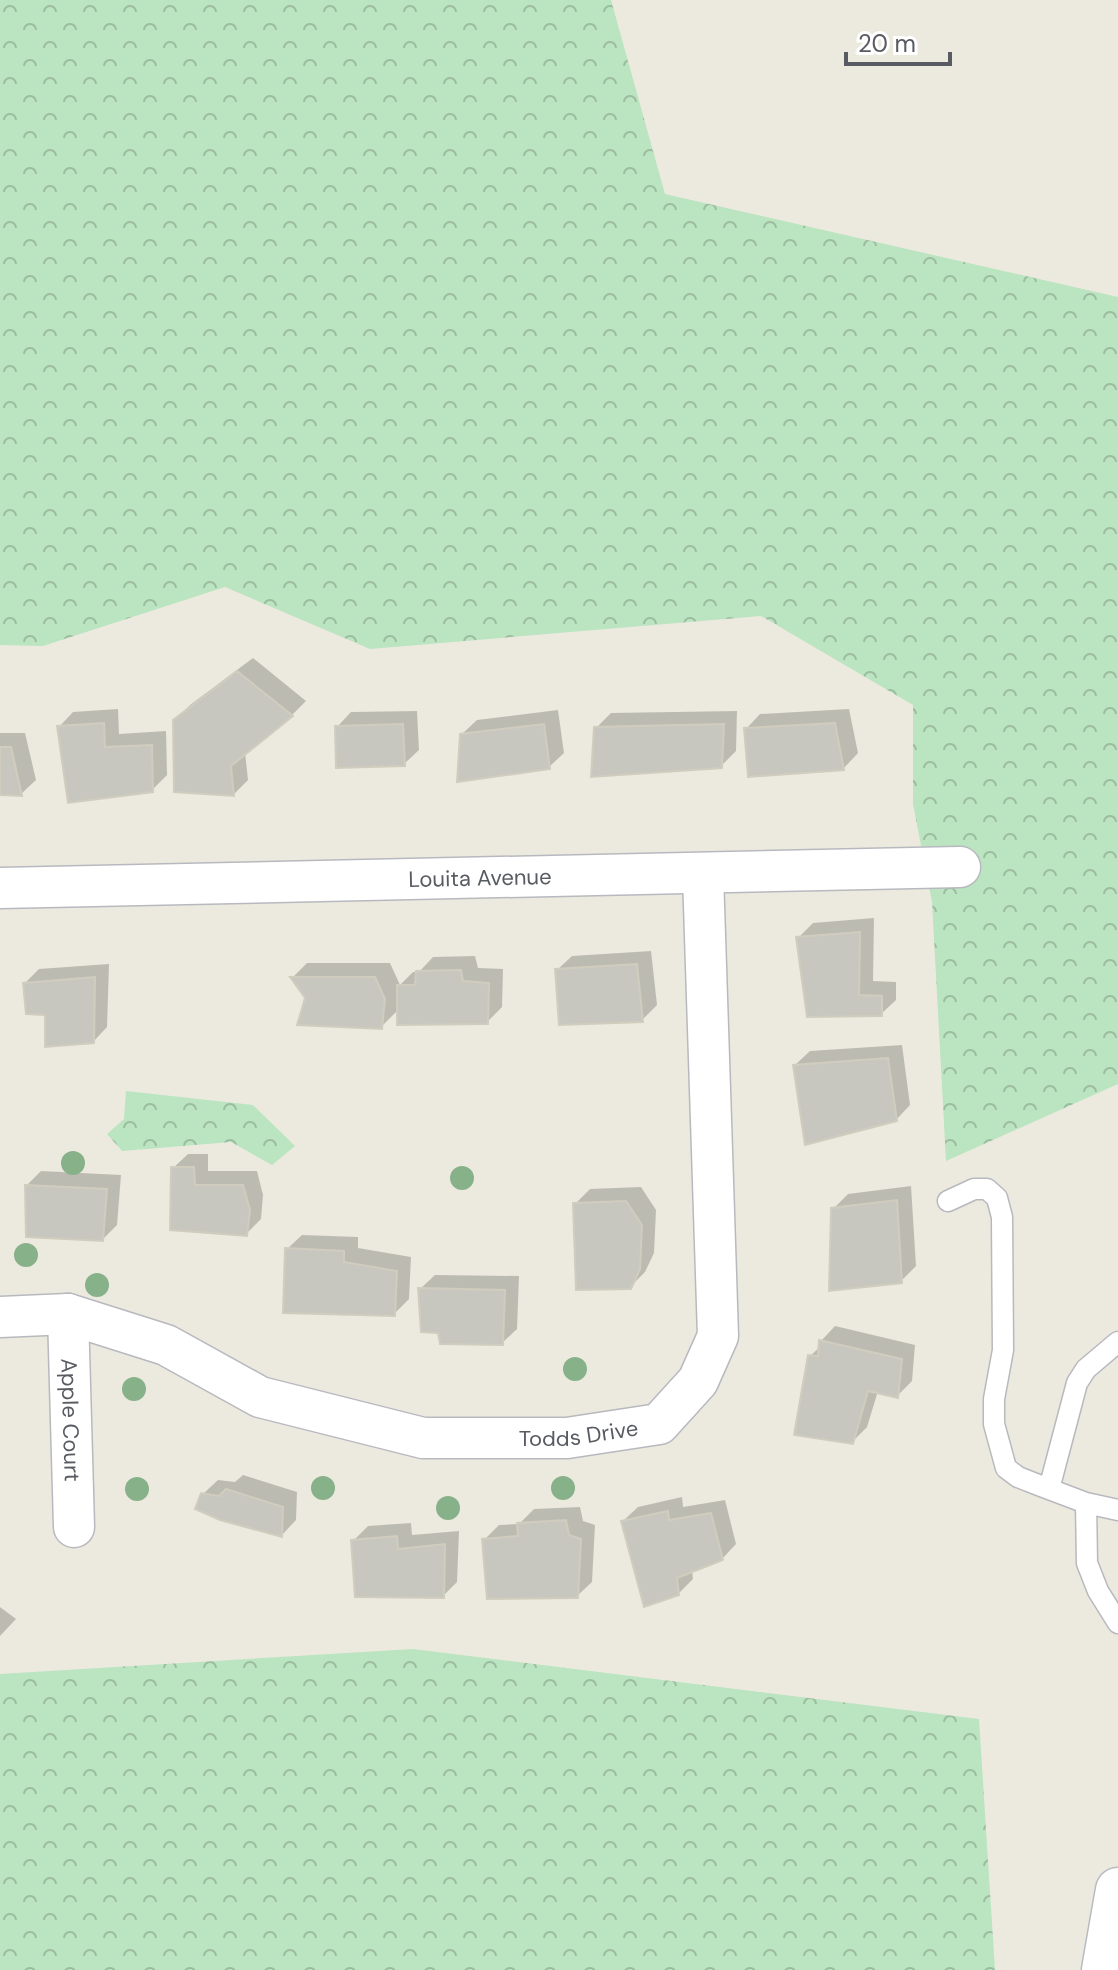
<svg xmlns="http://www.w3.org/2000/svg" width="1118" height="1970" viewBox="0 0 1118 1970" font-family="'DM Sans',sans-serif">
<defs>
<pattern id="forest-crowns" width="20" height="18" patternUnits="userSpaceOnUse" patternTransform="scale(2)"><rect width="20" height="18" fill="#bbe4c0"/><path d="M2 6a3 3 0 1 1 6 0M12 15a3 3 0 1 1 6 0" fill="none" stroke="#9bbc9f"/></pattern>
</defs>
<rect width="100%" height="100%" fill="#eceadf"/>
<path fill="url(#forest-crowns)" d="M0 0H611L665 194 1118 297V1084L946 1161 932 902 913 804V705L761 616 370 649 225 587 43 646 0 645Z
M126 1091 253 1105 295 1146 272 1165 231 1142 122 1151 107 1134 124 1119Z
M413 1649 979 1719 995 1970H0V1674Z"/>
<path fill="#0003" d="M253 658 306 701 292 715 245 752 248 780 234 794 175 721 190 705Z
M118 709 119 734 166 731 167 775 152 790 59 727 73 712Z
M849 709 858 753 844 768 746 729 760 714Z
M558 710 564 753 549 767 462 734 477 720Z
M417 711 419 750 404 764 337 727 351 712Z
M737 711 736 751 721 766 596 728 611 713Z
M0 733H25L36 780 21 794 0 793Z
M874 918 873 981 896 982V1000L881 1014 809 1015 798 938 813 923Z
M651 951 657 1005 642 1020 557 970 572 956Z
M475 956 478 968 503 969 502 1007 487 1022 399 1009 381 1027 307 997 293 977 307 963H390L400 985 413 972H419L433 957Z
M109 964 107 1027 93 1042 47 1013 25 983 39 969Z
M902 1045 910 1105 896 1120 795 1065 810 1051Z
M188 1154H208V1171H257L263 1195 261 1219 246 1234 173 1168Z
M41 1171 121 1175 117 1225 103 1239 27 1185Z
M911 1186 916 1266 901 1281 833 1209 848 1194Z
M641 1187 656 1210 654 1253 645 1272 630 1287 575 1204 590 1189Z
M302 1235 358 1237V1248L411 1257 409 1299 394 1314 287 1249Z
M435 1275 519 1276 517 1329 502 1343 439 1331 420 1289Z
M835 1326 915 1345 912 1381 897 1396 878 1391 867 1427 852 1442 810 1356 821 1346V1341Z
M243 1475 297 1492 296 1520 282 1535 203 1494 218 1480 235 1482Z
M682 1497 683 1507 725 1500 736 1544 722 1559 692 1570 693 1579 678 1594 623 1521 638 1507Z
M580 1507 583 1521 595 1525 592 1582 577 1596 484 1540 499 1525 519 1524 534 1509Z
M411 1523 412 1535 459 1531 457 1582 443 1596 353 1541 368 1526Z
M0 1607 16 1619 0 1636Z"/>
<path fill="#c8c7bf" stroke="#d0cdbe" stroke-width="2" d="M237 671 293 716 231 766 234 796 174 792 173 720Z
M104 723 105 747 152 745 153 792 68 803 57 726Z
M835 723 844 770 748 777 744 728Z
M403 724 405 766 336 768 335 726Z
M544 724 550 769 457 782 460 734Z
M724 724 722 768 591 777 594 727Z
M0 747H11L22 796 0 795Z
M860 932 859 995 882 996V1016L807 1017 796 937Z
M637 964 643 1022 559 1025 555 969Z
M461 970 463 981 489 983 488 1024 397 1025V985H415L416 971Z
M95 977 94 1043 45 1047V1015L26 1014 23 983Z
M290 977H375L385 999 382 1029 297 1025 305 998Z
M888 1058 897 1121 805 1145 793 1065Z
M171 1167H194L195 1185H243L250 1210 247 1236 170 1230Z
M25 1185 107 1189 103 1241 26 1237Z
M897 1200 902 1283 829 1291 831 1208Z
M626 1201 642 1225 640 1269 631 1289 576 1290 573 1203Z
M285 1248 344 1251V1262L397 1271 395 1316 283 1313Z
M418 1288 505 1290 503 1345 440 1344 438 1333 421 1332Z
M819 1340 902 1359 898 1398 868 1391 853 1444 794 1435 808 1355 818 1356Z
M226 1489 283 1507 282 1537 220 1520 195 1509 201 1493 219 1496Z
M668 1511 669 1520 711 1513 723 1560 677 1578 679 1595 644 1607 621 1521Z
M566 1520 569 1535 581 1539 578 1598 487 1599 482 1539 518 1536 517 1523Z
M397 1536 398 1549 445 1544 444 1598 355 1597 351 1540Z"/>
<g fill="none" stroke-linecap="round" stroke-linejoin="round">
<g stroke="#b8b9bf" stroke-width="23">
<path id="lane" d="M948 1201 974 1189H987L997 1198 1002 1217 1003 1350 994 1399V1424L1006 1468 1018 1477 1041 1486 1086 1503 1118 1510
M1049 1489 1077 1383 1086 1369 1118 1342
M1086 1503 1087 1563 1098 1591 1118 1623"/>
</g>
<g stroke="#b8b9bf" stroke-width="43">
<g id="street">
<path id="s1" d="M0 888 960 867"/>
<path id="s2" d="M68 1314 74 1527"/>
<path id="s3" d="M0 1317 68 1314 166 1345 260 1397 423 1438H567L659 1424 698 1381 718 1336 703 874"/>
</g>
</g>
<g stroke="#b8bbc2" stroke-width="47">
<path id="secondary" d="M1104 1970 1118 1890"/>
</g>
<use href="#lane" stroke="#fff" stroke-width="20"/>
<use href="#street" stroke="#fff" stroke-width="40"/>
<use href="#secondary" stroke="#fff" stroke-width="44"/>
</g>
<g fill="#87b189">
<circle cx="73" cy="1163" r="12"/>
<circle cx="462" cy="1178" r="12"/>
<circle cx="26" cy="1255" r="12"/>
<circle cx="97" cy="1285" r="12"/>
<circle cx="575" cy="1369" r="12"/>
<circle cx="134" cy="1389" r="12"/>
<circle cx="323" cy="1488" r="12"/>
<circle cx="563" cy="1488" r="12"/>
<circle cx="137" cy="1489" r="12"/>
<circle cx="448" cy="1508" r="12"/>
</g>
<g text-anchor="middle" stroke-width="7" stroke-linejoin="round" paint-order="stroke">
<g font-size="22" fill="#585b61" stroke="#fff">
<text dy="8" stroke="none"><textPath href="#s1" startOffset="480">Louita Avenue</textPath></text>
<text dy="8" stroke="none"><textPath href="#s2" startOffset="106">Apple Court</textPath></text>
<text dy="8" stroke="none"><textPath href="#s3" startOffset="602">Todds Drive</textPath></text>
</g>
</g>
<path d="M846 52v12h104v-12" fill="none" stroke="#585b61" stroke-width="4"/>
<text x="858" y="52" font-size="24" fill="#585b61" stroke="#ffffff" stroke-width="6" paint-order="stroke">20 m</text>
</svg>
